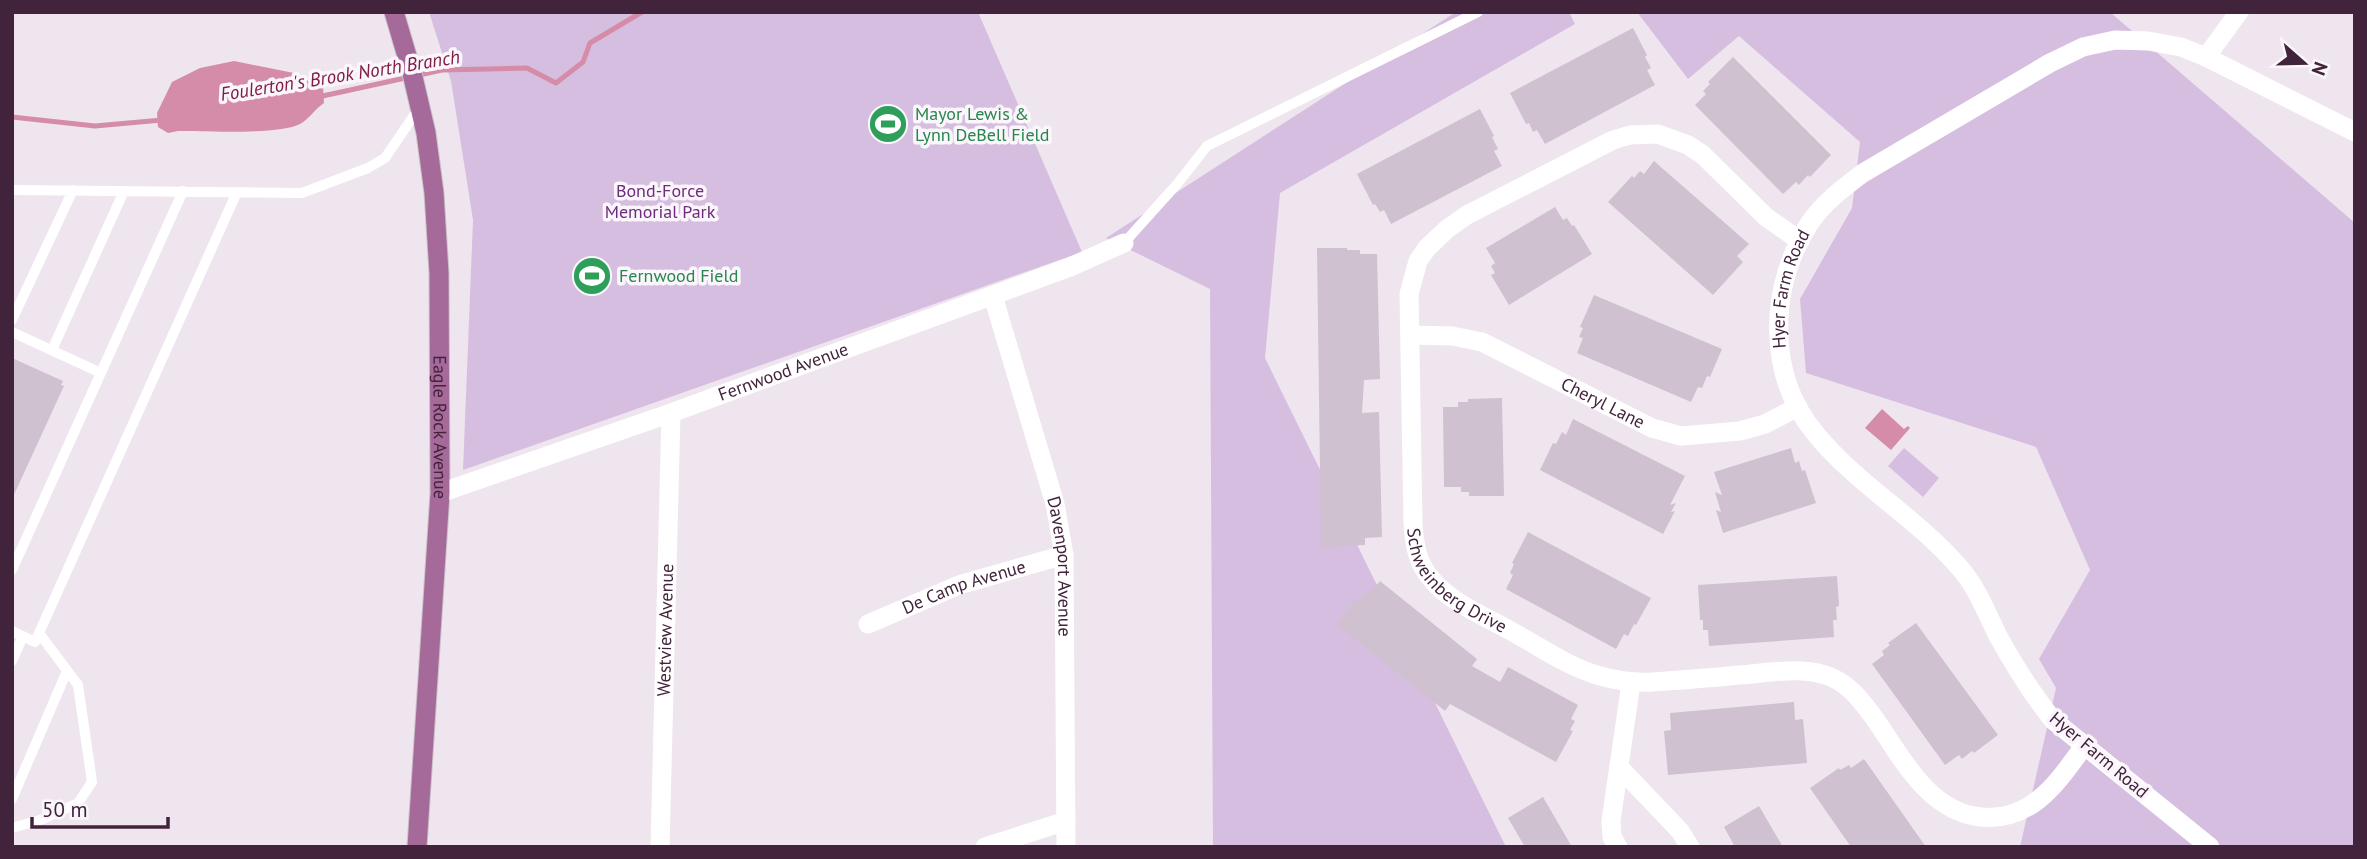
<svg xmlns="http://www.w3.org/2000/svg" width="2367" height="859" viewBox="0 0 2367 859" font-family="'PT Sans',sans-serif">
<rect width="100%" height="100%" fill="#efe5ef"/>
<path fill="#d6bee0" d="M429 12H978L1082 252 463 470 473 220 451 81Z
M1456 12H1569L1575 24 1280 193 1265 358 1506 847H1213L1210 289 1106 238Z
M1637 12H2110L2355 223V847H2020L2056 688 2039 659 2090 570 2036 447 1806 373 1800 299 1852 208 1860 142 1739 36 1688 79Z
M1904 448 1939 478 1923 497 1888 466Z"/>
<path fill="#d58ca9" d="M234 61 294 73 314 84 323 86 324 103C315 109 309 119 300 124 280 135 204 131 178 131L168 133 158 127 157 113 172 82 200 68Z
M1882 409 1904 429 1908 426 1910 428 1891 450 1865 428Z"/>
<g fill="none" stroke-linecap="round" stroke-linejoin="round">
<path stroke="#d58ca9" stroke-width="5" d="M318 97 442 70 527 68 556 83 583 62 590 43 642 12
M12 117 95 126 162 120"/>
</g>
<path fill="#cfc1d0" d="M1633 28 1647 55 1645 57 1651 68 1647 70 1655 85 1545 144 1537 130 1533 132 1529 123 1526 124 1510 93Z
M1733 57 1831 155 1810 177 1808 175 1799 185 1796 182 1783 194 1695 105 1706 94 1703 91 1710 84 1708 82Z
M1480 109 1494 136 1492 137 1498 149 1494 151 1502 166 1391 224 1384 210 1380 212 1375 204 1373 205 1357 174Z
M1654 161 1749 244 1737 256 1743 262 1713 295 1608 202 1632 176 1634 178 1640 171 1644 174Z
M1555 207 1563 220 1567 218 1572 226 1574 225 1592 254 1509 305 1491 275 1495 273 1491 266 1495 263 1486 248Z
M1317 248H1347V250H1360V254H1377L1380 379 1364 380 1362 413 1379 412 1382 537 1365 538V545L1321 547Z
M1594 295 1722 349 1710 377 1707 376 1702 388 1698 387 1691 402 1577 353 1583 338 1579 337 1583 328 1580 327Z
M12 358 63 381 61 385 64 386 12 499Z
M1502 398 1504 496H1469V492H1461V487H1444L1443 407H1458V402H1468V399Z
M1573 419 1685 476 1670 505 1676 503 1671 512 1675 511 1663 534 1540 470 1553 443 1556 444 1562 432 1566 435Z
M1791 448 1795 463 1799 461 1802 471 1805 470 1816 503 1723 533 1716 510 1721 512 1715 492 1722 495 1714 472Z
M1528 532 1651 598 1636 625 1634 624 1628 636 1624 634 1616 649 1506 589 1513 575 1510 573 1514 564 1512 563Z
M1837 576 1839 606 1836 607 1837 620H1833L1834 637 1709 646 1708 630H1703V620H1700L1698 585Z
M1380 581 1477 659 1472 666 1500 682 1508 667 1578 705 1571 719 1575 721 1570 730 1573 731 1556 762 1450 704 1445 711 1336 624 1355 600 1358 602 1366 591 1369 594Z
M1916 623 1998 735 1974 753 1972 751 1962 759 1959 755 1945 765 1872 664 1884 655 1882 651 1890 645 1888 643Z
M1794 702 1795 720 1803 719 1807 763 1668 775 1664 731 1671 730 1670 713Z
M1864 759 1926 847H1851L1810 788 1839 768 1840 770 1849 765 1851 768Z
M1543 797 1572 847H1525L1508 818Z
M1759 806 1783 847H1735L1724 827Z"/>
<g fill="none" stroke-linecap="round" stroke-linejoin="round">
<g stroke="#cac1c8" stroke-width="21">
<g id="primary">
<path id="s8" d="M394 12 412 73 426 133 434 193 439 273 440 493 417 847"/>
</g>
</g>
<path stroke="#fff" stroke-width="10" d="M12 190 302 193 368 168 385 158 419 108
M1124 243 1178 183 1207 146 1478 12
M12 320 73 190
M12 332 101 373
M52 350 124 191
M12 570 183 191
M12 631 35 642 237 192
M12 661 23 636
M12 799 67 671
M12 828 43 819 78 803 92 782 78 685 39 633"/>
<g stroke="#fff" stroke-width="19">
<path d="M2206 57 2239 12"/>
<path id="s1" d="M1800 241 1766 217 1703 155 1688 145 1658 134 1630 135 1613 140 1467 215 1447 229 1427 248 1418 261 1409 294 1413 522C1414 544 1417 564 1433 581 1452 603 1484 616 1509 630 1539 646 1568 667 1600 676 1618 681 1635 683 1653 682 1682 680 1710 678 1739 675 1769 673 1805 665 1833 678 1852 687 1863 703 1875 719 1902 758 1928 811 1980 817 2032 822 2057 783 2084 746"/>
<path id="s2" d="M993 296 1055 504 1064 555 1066 847"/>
<path id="s3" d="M1410 335 1452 336 1482 342 1652 428 1681 436 1740 431 1765 424 1798 407"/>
<path id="s4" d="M440 493 671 413 1070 267 1124 243"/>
<path id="s5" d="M868 624 959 585 1064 555"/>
<path d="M1619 767 1680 831 1690 847"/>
<path id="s6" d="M660 847 671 413"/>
<path d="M985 847 1066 821"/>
<path d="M1618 847 1612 837 1611 821 1631 683"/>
<path id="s7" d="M2210 847 2053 720C2032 694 2014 665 1998 636 1986 612 1977 587 1959 567 1916 517 1856 484 1815 433 1766 374 1769 287 1809 224 1823 203 1843 188 1863 173L2050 63 2083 47 2115 40 2148 41 2181 47 2206 57 2355 132"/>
</g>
<use href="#primary" stroke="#a5699a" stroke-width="19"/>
</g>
<defs>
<g id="stadium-disc" transform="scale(2.0125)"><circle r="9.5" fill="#2e9e5b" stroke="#faf6fb"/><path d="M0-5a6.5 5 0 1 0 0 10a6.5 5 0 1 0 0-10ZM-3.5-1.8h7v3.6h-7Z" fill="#fff"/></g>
</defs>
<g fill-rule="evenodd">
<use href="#stadium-disc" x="888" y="124"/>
<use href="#stadium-disc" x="592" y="276"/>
</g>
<g text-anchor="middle" stroke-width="7" stroke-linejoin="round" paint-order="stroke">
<g font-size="18" fill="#27864d" stroke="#faf6fb" text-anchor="start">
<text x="915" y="120">Mayor Lewis &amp;<tspan x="915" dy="21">Lynn DeBell Field</tspan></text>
<text x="619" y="282">Fernwood Field</text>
</g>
<g font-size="18" fill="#6d2c7a" stroke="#faf6fb">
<text x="660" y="197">Bond-Force<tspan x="660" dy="21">Memorial Park</tspan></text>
</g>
<g font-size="18" fill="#42233c" stroke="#faf6fb">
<text dy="6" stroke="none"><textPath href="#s7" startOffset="733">Hyer Farm Road</textPath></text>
<text dy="6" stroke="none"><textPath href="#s4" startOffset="364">Fernwood Avenue</textPath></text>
<text dy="6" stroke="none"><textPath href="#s3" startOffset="208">Cheryl Lane</textPath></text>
<text dy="6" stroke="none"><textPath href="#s8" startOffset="420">Eagle Rock Avenue</textPath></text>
<text dy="6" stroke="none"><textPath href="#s2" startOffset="280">Davenport Avenue</textPath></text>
<text dy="6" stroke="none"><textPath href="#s1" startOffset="798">Schweinberg Drive</textPath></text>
<text dy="6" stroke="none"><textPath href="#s5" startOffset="103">De Camp Avenue</textPath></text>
<text dy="6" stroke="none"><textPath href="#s6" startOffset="217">Westview Avenue</textPath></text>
<text transform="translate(2099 755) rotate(40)" y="6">Hyer Farm Road</text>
</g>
<g font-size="19" font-style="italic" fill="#801b42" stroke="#faf6fb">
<text transform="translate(340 75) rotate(-9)" y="7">Foulerton's Brook North Branch</text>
</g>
</g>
<rect width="2367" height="859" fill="none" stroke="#42233c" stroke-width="28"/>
<g transform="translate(2304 63) rotate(110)" stroke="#faf6fb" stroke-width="5" paint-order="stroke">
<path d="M0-5L12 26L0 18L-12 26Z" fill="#42233c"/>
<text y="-10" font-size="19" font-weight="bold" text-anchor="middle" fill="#42233c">N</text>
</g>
<path d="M32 817v10h136v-10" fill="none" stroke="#42233c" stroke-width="3.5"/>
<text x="42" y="817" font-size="21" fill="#42233c" stroke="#faf6fb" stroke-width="5" paint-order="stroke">50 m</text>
</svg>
